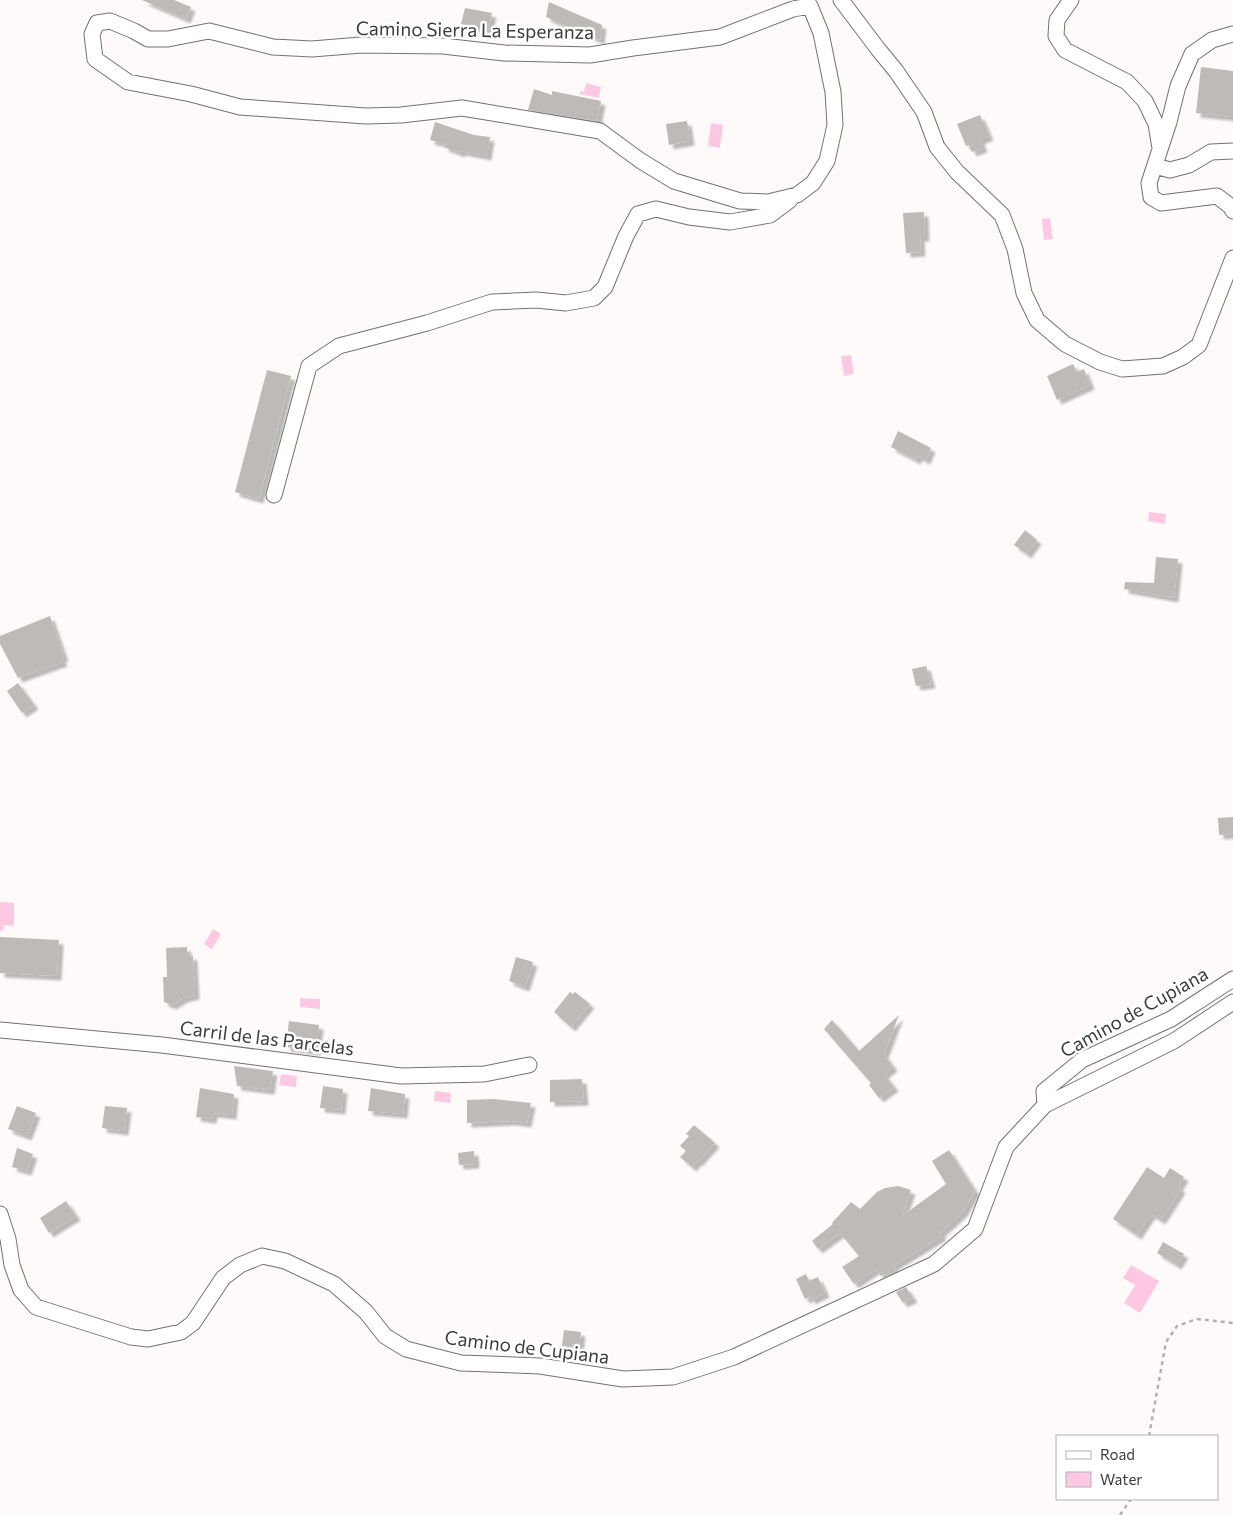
<svg xmlns="http://www.w3.org/2000/svg" width="1233" height="1515" viewBox="0 0 1233 1515" font-family="Commissioner,sans-serif">
<defs>
<filter id="shadow"><feDropShadow dx="4.5" dy="4.5" stdDeviation="1" flood-color="#0004"/></filter>
</defs>
<rect width="100%" height="100%" fill="#fefaf9"/>
<path fill="#fec8e3" d="M515 25 539 30 537 40 513 35Z
M586 83 601 87 599 98 580 94V91L584 92Z
M711 123 723 125 720 148 708 146Z
M1050 218 1053 239 1044 240 1042 219Z
M851 355 854 374 844 376 841 356Z
M1149 512 1166 514 1165 524 1148 521Z
M0 902 14 903V926L4 925 3 931H0Z
M213 929 221 934 212 949 204 944Z
M300 998 320 999V1009L300 1007Z
M281 1074 297 1076 296 1087 279 1085Z
M435 1091 451 1093 450 1103 434 1101Z
M1131 1265 1159 1281 1140 1313 1124 1303 1135 1285 1123 1278Z"/>
<path fill="#bdbab8" filter="url(#shadow)" d="M142 0H174L191 7 186 19Z
M549 2 602 25 600 40 546 17Z
M465 8 492 13 488 30 461 24Z
M1201 67 1233 71V117L1196 113Z
M534 89 552 95V91L601 101 597 121 528 110Z
M980 115 989 136 980 140 983 148 972 152 969 145 966 146 957 124Z
M687 121 690 141 669 145 666 124Z
M435 122 474 135 490 137 487 156 461 151V153L444 147 445 144 430 140Z
M924 212 925 237H920L921 252 906 253 903 213Z
M1073 364 1077 372 1084 369 1090 385 1057 400 1047 376Z
M267 370 291 376 259 499 235 492Z
M898 431 931 448 926 460 918 456 916 460 891 447Z
M1025 530 1037 540 1027 554 1014 545Z
M1156 557 1178 559 1174 598 1124 589 1125 582 1154 583Z
M50 616 64 657 61 658 63 662 18 678 0 644V636Z
M926 666 931 684 916 686 912 669Z
M18 683 34 705 22 713 7 691Z
M1233 817V834L1219 835 1218 818Z
M0 937 59 940 57 976 0 973Z
M187 947V955L193 956 195 995 183 998 172 1005 164 1002 163 977H167L166 948Z
M516 957 533 962 525 987 509 981Z
M570 992 573 994 575 992 590 1004 571 1027 554 1012Z
M899 1015 884 1054 893 1067 884 1074 894 1087 879 1098 869 1085 871 1083 824 1029 832 1020 859 1051Z
M289 1021 319 1025 316 1051 286 1047Z
M234 1066 273 1071 270 1090 237 1086Z
M582 1079 584 1101 550 1102V1080Z
M323 1086 343 1089 341 1110 320 1108Z
M200 1088 234 1094 232 1115 213 1113 212 1119 196 1117Z
M371 1088 405 1094 403 1114 368 1111Z
M494 1099 531 1103 527 1123 512 1121 467 1123V1100Z
M17 1106 36 1113 27 1136 8 1129Z
M105 1106 127 1108 124 1131 102 1128Z
M694 1125 715 1143 698 1162 697 1161 692 1167 680 1157 686 1151 680 1146 689 1136 686 1134Z
M17 1148 33 1154 27 1171 12 1167Z
M949 1150 975 1191 963 1212 940 1233 942 1236 893 1266 896 1271 886 1276 884 1274 881 1276 876 1269 854 1284 842 1267 859 1256 840 1233 818 1249 812 1241 833 1224 832 1223 851 1202 860 1209 877 1192 885 1188 898 1186 911 1190 902 1216 946 1184 932 1161Z
M474 1151 475 1164 459 1165 458 1153Z
M1147 1167 1164 1178 1170 1168 1184 1177 1178 1187 1181 1189 1161 1220 1151 1214 1137 1235 1113 1219Z
M66 1201 76 1216 49 1233 40 1218Z
M1163 1242 1184 1254 1177 1265 1157 1253Z
M806 1274 809 1281 818 1277 825 1293 811 1300 810 1297 805 1299 796 1279Z
M906 1287 913 1298 903 1303 896 1292Z
M564 1330 581 1332 579 1348 562 1346Z"/>
<g fill="none" stroke-linecap="round" stroke-linejoin="round">
<g stroke="#757171" stroke-width="17">
<path id="street" d="M841 0 878 49 896 71 924 112 937 147 957 172 1002 215 1015 249 1024 293 1037 320 1065 344 1100 362 1122 369 1163 366 1183 357 1199 345 1233 258
M1071 0 1057 20 1056 36 1065 50 1127 82 1145 101 1156 124 1160 148
M810 6 821 33 833 92 835 125 827 161 813 183 797 195 768 202 740 201 674 181 641 161 600 131 462 108 401 115 366 116 240 107 191 94 128 82 95 59 92 34 97 23 110 21 134 31 148 39H168L209 31 273 47 312 49 361 45 443 46 504 53 590 55 633 48 720 37 793 9Z
M1233 34 1212 40 1192 54 1178 86 1169 122 1149 183 1151 197 1161 203 1217 196 1230 206 1233 211
M1155 166 1170 170 1189 165 1211 152 1233 151
M274 495 309 366 339 346 427 323 492 302 536 300 566 303 594 298 605 287 626 236 638 214 656 209 689 217 730 222 770 215 790 200
M0 1030 162 1045 401 1076 484 1074 529 1065
M1045 1105 1044 1091 1082 1060 1171 1019 1233 979
M0 1214 8 1239 12 1265 21 1290 36 1307 131 1337 148 1339 181 1332 193 1323 223 1278 240 1265 262 1256 285 1261 334 1284 366 1312 385 1336 406 1349 461 1363 540 1366 623 1379 673 1377 734 1357 934 1264 975 1229 1006 1147 1045 1105 1174 1041 1233 1002"/>
</g>
<path stroke="#b2afae" stroke-width="2.5" stroke-dasharray="4 4" stroke-linecap="butt" d="M1149 1436 1166 1342 1177 1326 1197 1319 1233 1323
M1120 1515 1131 1499"/>
<use href="#street" stroke="#fff" stroke-width="15"/>
</g>
<g text-anchor="middle" stroke-width="5" stroke-linejoin="round" paint-order="stroke">
<g font-size="19" fill="#3d3c3b" stroke="#fff">
<text transform="translate(475 30) rotate(1)" y="7">Camino Sierra La Esperanza</text>
<text transform="translate(1134 1012) rotate(-29)" y="7">Camino de Cupiana</text>
<text transform="translate(267 1038) rotate(7)" y="7">Carril de las Parcelas</text>
<text transform="translate(527 1347) rotate(7)" y="7">Camino de Cupiana</text>
</g>
</g>
<rect x="1056" y="1435" width="162" height="65" fill="#ffffff" stroke="#b1b1b1"/>
<rect x="1066" y="1451" width="25" height="8" fill="#ffffff" stroke="#b1b1b1"/>
<text x="1100" y="1460" font-size="15" fill="#3d3c3b">Road</text>
<rect x="1066" y="1472" width="25" height="15" fill="#fec8e3" stroke="#b1b1b1"/>
<text x="1100" y="1485" font-size="15" fill="#3d3c3b">Water</text>
</svg>
